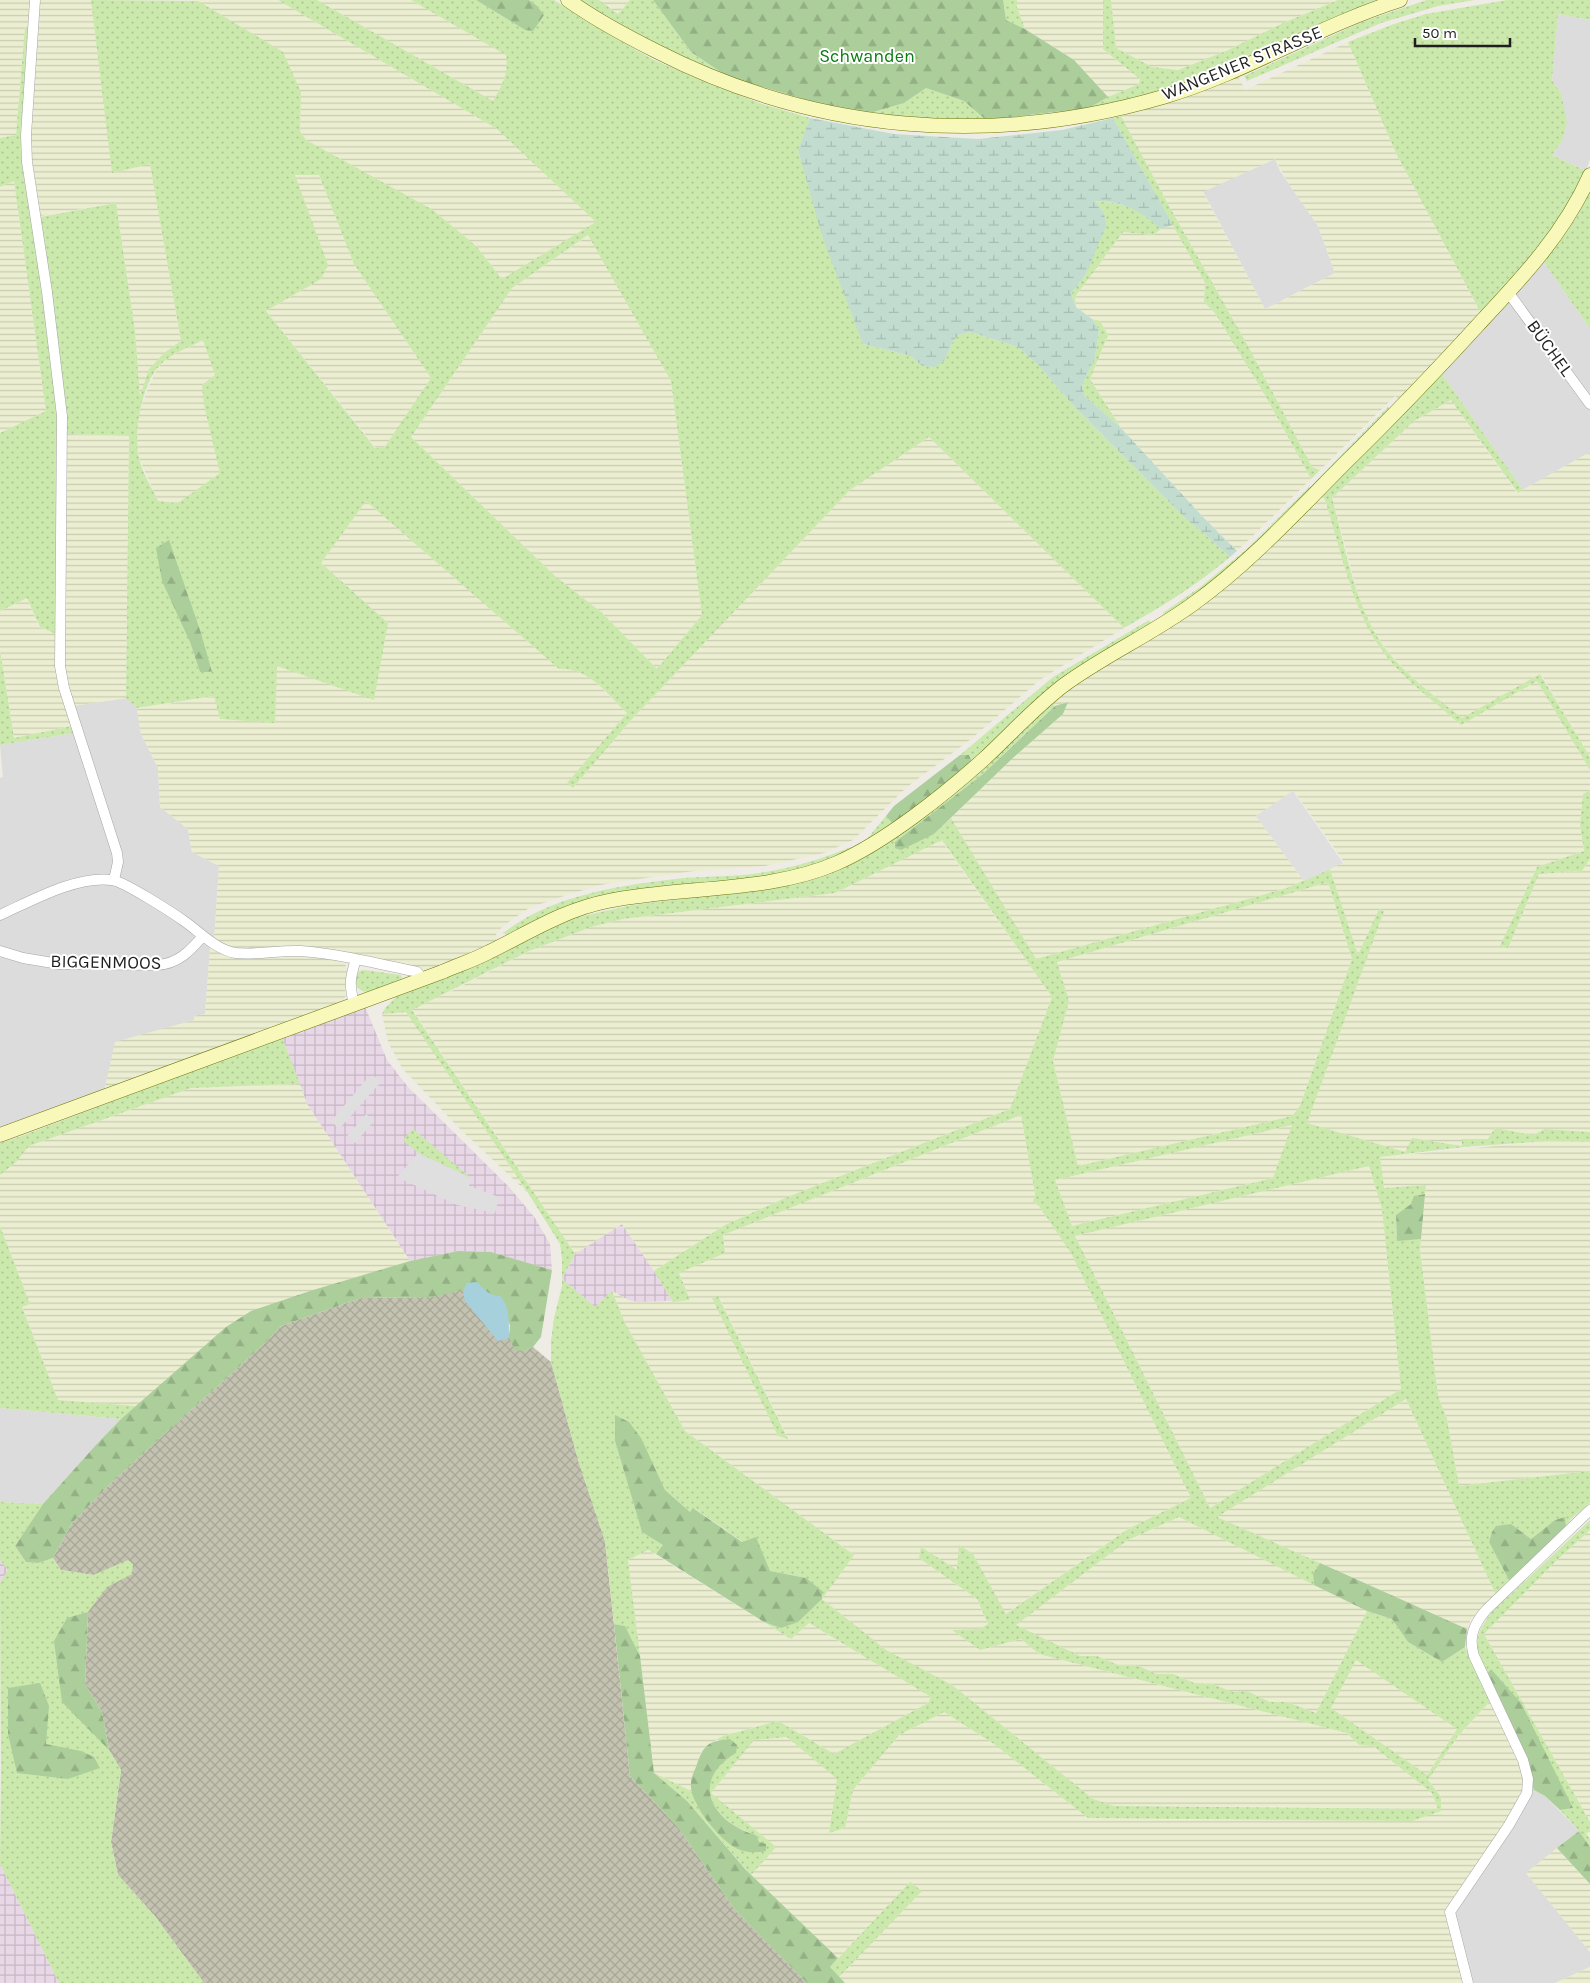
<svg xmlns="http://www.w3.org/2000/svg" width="1590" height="1983" viewBox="0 0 1590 1983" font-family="Karla,sans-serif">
<defs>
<pattern id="industrial-grid" width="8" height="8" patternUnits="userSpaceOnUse" patternTransform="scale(1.25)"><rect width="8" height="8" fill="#e8d7e6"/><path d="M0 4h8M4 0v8" fill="none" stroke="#c7b8c5"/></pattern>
<pattern id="construction-cross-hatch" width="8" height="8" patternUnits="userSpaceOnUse" patternTransform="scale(1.25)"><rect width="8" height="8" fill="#c4c3b1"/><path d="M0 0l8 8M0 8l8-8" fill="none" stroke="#a8a798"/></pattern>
<pattern id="farmland-rules" width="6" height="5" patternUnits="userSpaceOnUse" patternTransform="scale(1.25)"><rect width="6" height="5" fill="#eceed1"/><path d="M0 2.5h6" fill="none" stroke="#caccb3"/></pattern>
<pattern id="grass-dots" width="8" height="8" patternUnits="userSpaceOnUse" patternTransform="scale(1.25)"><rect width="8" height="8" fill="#cbe9ac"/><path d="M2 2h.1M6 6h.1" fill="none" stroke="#aec794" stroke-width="1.8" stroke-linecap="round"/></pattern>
<pattern id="forest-firs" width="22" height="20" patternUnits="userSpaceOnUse" patternTransform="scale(1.25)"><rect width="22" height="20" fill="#abce9a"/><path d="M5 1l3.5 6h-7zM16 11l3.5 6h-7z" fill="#93b084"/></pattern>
<pattern id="wetland-marsh" width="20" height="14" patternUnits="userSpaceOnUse" patternTransform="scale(1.25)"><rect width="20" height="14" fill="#c2ddd0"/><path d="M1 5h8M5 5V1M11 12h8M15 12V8" fill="none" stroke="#a6bdb2"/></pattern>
</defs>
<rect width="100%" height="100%" fill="#efece5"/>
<path fill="#dddcdc" d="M1558 14 1590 20V159L1586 171 1552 155 1562 141 1561 93 1552 80Z
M1275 159 1280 171 1318 226 1335 273 1265 309 1203 191Z
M1544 262 1590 329V452L1523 490 1442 374Z
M126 698 137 708 141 734 158 768 160 807 188 829 192 852 219 866 214 942 210 949 205 1014 194 1016V1020L103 1091 0 1129V778L3 777 0 745 75 733 73 706Z
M0 1408 121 1419 43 1504 0 1502Z
M1534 1790 1545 1796 1579 1831 1526 1873 1590 1952V1967L1555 1983H1470L1452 1911Z"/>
<path fill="url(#industrial-grid)" d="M364 1004 387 1060 408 1087 509 1187 535 1218 550 1244 552 1270 491 1252 458 1251 410 1261 307 1104 282 1037Z
M622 1224 654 1271 673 1302H637L628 1300 612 1291 595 1307 562 1279 575 1254Z
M0 1560 8 1570 0 1583Z
M0 1864 59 1983H0Z"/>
<path fill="url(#construction-cross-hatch)" d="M466 1283 525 1351 533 1347 551 1362 579 1463 605 1541 630 1776 678 1827 735 1910 807 1983H204L154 1915 118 1875 111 1842 121 1770 109 1750 102 1712 85 1684 88 1612 93 1575 61 1570 53 1558 72 1523 114 1480 264 1344 281 1326 361 1298 433 1297Z"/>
<path fill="url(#farmland-rules)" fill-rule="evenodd" d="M0 0H30L28 28 25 27 16 135 0 138Z
M39 0H91L113 172 150 163 181 342 164 353 140 398 135 331 116 203 40 216 30 160V130Z
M192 0H278L497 129 597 222 502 279 476 246 366 174 306 140 300 131 301 92Z
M317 0H411L507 55 508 66 505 79 493 101Z
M599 0H630L618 14Z
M1017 0H1103V49L1140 79 1139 84 1108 97 1074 60 1025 29 1017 7Z
M1111 0H1338L1281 24 1226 51 1178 70 1152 67 1116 48Z
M1348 42 1396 153 1481 313 1398 399 1395 396 1320 470 1312 467 1248 346 1169 206 1121 116 1169 102 1238 76 1245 90ZM1275 159 1290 186 1318 226 1335 273 1265 309 1203 192Z
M294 175H319L354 264 431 378 384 448H376L266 311 321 279Z
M14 180 46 411 0 433V187Z
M1173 225 1205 283 1204 302 1215 313 1265 395 1311 479 1237 551 1204 518 1121 428 1090 379 1108 335 1100 321 1092 319 1076 307 1075 297 1123 232 1153 235 1161 229Z
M589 235 671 381 702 615 657 669 601 612 555 576 411 437 512 288Z
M204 340 215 375 220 473 179 503 158 501 139 458 137 441 139 413 149 386 158 367 172 355Z
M1451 400 1517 493 1590 452V757L1541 674 1462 719 1416 681 1388 652 1372 629 1360 602 1332 498 1414 421Z
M65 434 129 436 126 698 73 706 63 662Z
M929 437 1124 628 1041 679 971 739 907 787 853 840 824 853 765 866 694 871 646 878 600 885 564 896 529 908 503 926 496 934 498 942 418 974 357 959 239 952 214 942 219 866 192 852 188 829 160 807 158 768 141 734 137 709 215 696 277 666 388 623 321 563 366 501 559 669 570 668 589 676 627 713 568 783 573 788 632 719 850 490Z
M1323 495 1326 503 1361 613 1378 645 1462 723 1537 681 1590 770V790L1583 794 1580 825 1584 851 1537 867 1501 946 1508 948 1539 874 1582 871 1590 859V1132L1545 1129 1533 1135 1495 1128 1488 1139H1463L1462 1146 1413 1138 1405 1152 1306 1123 1384 911 1379 909 1358 956 1330 869 1344 862 1294 791 1256 816 1304 881 1287 888 1036 959 951 818 1015 756 1063 714 1067 702 1055 706 1052 703Z
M27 598 39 627 56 634 72 726 14 738 0 650V611Z
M941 840 1052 997 1010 1109 790 1196 725 1225 654 1271 622 1224 575 1254 412 1009 456 989 529 951 591 927 623 919 835 893Z
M1325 883 1329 885 1352 959 1300 1106 1292 1116 1078 1166 1053 1061 1069 1001 1057 962Z
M212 946 233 954 296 953 340 959 345 963 347 971 345 984 346 996 341 1002 104 1091 115 1042 194 1020V1016L205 1014 210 949Z
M406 1011 528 1193 459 1128 402 1068 388 1042 382 1014Z
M300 1084 307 1104 410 1261 381 1271 136 1406 58 1400 22 1306 30 1304 0 1226V1175L16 1162 29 1146 191 1088Z
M1021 1115 1035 1194 1033 1202 1039 1206 1071 1252 1191 1498 1128 1529 1005 1614 973 1554 959 1546 958 1570 919 1558 977 1599 988 1625 980 1629 953 1630 980 1650 1021 1639 1039 1654 1347 1733 1359 1745 1373 1746 1432 1793 1438 1809 1114 1806 1093 1799 952 1685 886 1651 822 1599 853 1554 685 1431 625 1323 612 1291 628 1300 637 1302 690 1300 679 1272 725 1253 723 1235ZM719 1297 788 1438 787 1439 712 1298Z
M1293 1125 1273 1178 1072 1226 1055 1180Z
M1548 1141 1590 1142V1471L1459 1486 1447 1419 1438 1396 1420 1250 1426 1185 1384 1188 1380 1157Z
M1369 1166 1382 1209 1401 1389 1210 1508 1075 1236Z
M1406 1399 1496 1595 1471 1619 1467 1629 1216 1517Z
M1179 1517 1367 1611 1316 1713 1287 1702H1270L1247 1691 1233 1693 1212 1684 1194 1683 1173 1674H1156L1137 1665H1118L1097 1656H1080L1015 1625 1128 1540Z
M1590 1530V1822L1484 1634 1555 1562Z
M648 1550 791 1639 808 1623 932 1697 928 1703 834 1754 778 1721 723 1736 702 1749 691 1783 693 1792 654 1773 628 1560Z
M1356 1659 1457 1729 1427 1775 1331 1708Z
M1492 1699 1534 1790 1452 1911 1470 1983H845L839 1977 921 1891 910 1882 838 1958 751 1875 775 1847 711 1793 754 1740 787 1737 838 1779 829 1832 845 1828 853 1790 899 1735 944 1712 994 1744 1088 1818 1441 1811V1797L1428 1780 1458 1736Z
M1557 1848 1590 1884V1952L1526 1873Z
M1590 1967V1983H1555Z"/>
<path fill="url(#grass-dots)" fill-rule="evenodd" d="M91 0 198 1 283 52 301 92 300 131 306 140 433 210 476 246 502 279 596 222 497 129 278 0H317L493 101C502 85 509 74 506 55L411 0H476L525 30 536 5 529 0H554L586 21 652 59 707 83 762 104 810 118 798 151 863 344 911 356 922 366 945 360 953 341 959 335 970 332 1018 347 1038 365 1072 404 1187 520 1199 529 1230 557C1197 585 1161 607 1124 628L929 437 850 490 632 719 573 788 567 783 627 713C607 694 589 667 559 669L366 501 321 563 388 623 374 700 277 666 275 723 220 719 214 696 137 708 126 698 129 436 65 434 40 217 116 203 135 331 140 396 149 369 164 353 181 341 150 164 112 173ZM295 175H319L354 264 431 378 384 448H375L266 311 321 279 328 265ZM588 235 671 381 702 615 657 669 601 612 555 576 411 437 512 288ZM203 340 215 375 202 385 204 405 220 473 178 503 158 501C152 487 142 473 139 458 133 434 142 383 160 365 172 353 188 348 203 340ZM177 568 189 598 200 672 190 642Z
M581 0H599L618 14 630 0H653L691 52 728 77C677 55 628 30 581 0Z
M1003 0H1017V7L1025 29 1006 20Z
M1103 0H1111L1116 48 1152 67 1178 70 1226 51 1281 24 1338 0H1375C1311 27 1248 60 1181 83 1151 94 1120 101 1089 108L1108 97 1139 84 1140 79 1103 49Z
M1427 0H1475L1438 6 1381 23 1247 81 1244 76 1364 21Z
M1507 0H1590V20L1558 14 1552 80 1561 93 1567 122 1562 141 1552 155 1586 171 1567 208 1531 259 1481 313 1396 153 1348 42 1394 24 1426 14Z
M25 27 28 28 23 148 56 388 58 429 56 634 40 627 27 598 0 611V433L46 411 14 181 0 187V138L16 135Z
M926 88 964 101 986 120 928 119 870 113 904 103Z
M1121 116 1169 206 1248 346 1312 467 1320 470 1311 479 1265 395 1215 313 1204 302 1205 283 1113 118Z
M1590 191V329L1544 262 1576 218Z
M1095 201C1128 204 1136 207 1161 229L1153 235 1123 232 1075 297 1076 307 1071 294 1086 274 1104 213Z
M1092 319 1100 321 1108 335 1090 379 1121 428 1085 396 1082 385 1095 358 1099 330Z
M1442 374 1523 490 1518 493 1451 400 1414 421 1332 498C1345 546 1356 613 1388 652 1409 678 1437 698 1462 718L1540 674 1590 757V770L1537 681 1461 725C1433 700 1400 677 1379 646 1352 608 1340 547 1326 503L1323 495Z
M1388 407 1390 410 1318 483 1315 482Z
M1310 486 1313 489C1268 532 1219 586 1163 615L1164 612 1199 588 1247 549Z
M1149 620 1151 623 972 762 969 755H960L1053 677Z
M0 650 14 738 72 726 75 733 0 745Z
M1052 703 1055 706 983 774 895 842 934 834 951 818 1036 959 1287 888 1330 869 1358 955 1379 909 1384 911 1307 1123 1405 1152 1412 1138 1462 1146V1139H1488L1495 1128 1533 1135 1545 1129 1590 1132V1142L1548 1141 1464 1147 1380 1157 1384 1188 1426 1185 1425 1194 1415 1196 1411 1204 1396 1215 1397 1240 1421 1239 1420 1250 1438 1396 1447 1419 1459 1486 1590 1471V1503L1571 1519 1566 1526 1565 1517 1555 1520 1531 1539 1511 1524 1492 1532 1489 1542 1510 1582 1496 1595 1406 1399 1217 1517 1320 1563 1313 1574 1314 1585 1179 1517 1128 1540 1016 1625 1080 1656H1097L1118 1665H1137L1156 1674H1173L1194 1683 1212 1684 1233 1692 1247 1691 1270 1702H1287L1316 1713 1367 1611 1392 1619 1408 1642 1442 1662 1465 1647 1492 1699 1458 1736 1428 1780 1441 1797V1811L1412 1821 1088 1818 994 1744 944 1712 899 1735 853 1790 845 1828 829 1833 837 1779 787 1737 754 1740 711 1793 776 1847 751 1875 687 1801 654 1773 693 1792 696 1804 719 1834 759 1843 756 1835C713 1822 688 1781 735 1753L730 1740H716L723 1736 778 1721 834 1754 928 1703 931 1697 809 1623 791 1639 764 1622 781 1628 806 1578 770 1571 756 1538 743 1542 694 1508 690 1512 665 1490 653 1465 615 1415V1441L642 1532 664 1545 656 1554 648 1550 628 1560 640 1656 625 1626 614 1624 605 1541 579 1463 551 1362V1341L554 1318 562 1286V1259L560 1244 528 1193 406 1012 382 1014 386 1007 396 997 498 956 549 928 574 918 632 905 771 888 808 881 828 875 884 844 933 809 980 772ZM942 840 1052 997 1010 1109 790 1196 725 1225 654 1271 673 1302 690 1300 679 1273 725 1253 723 1235 1021 1115 1035 1194 1033 1202 1039 1206 1071 1253 1191 1498 1128 1529 1006 1614 973 1554 959 1545 957 1570 921 1547 919 1558 977 1599 988 1624 980 1629 952 1630 980 1650 1021 1639 1039 1654 1347 1733 1359 1745 1373 1746 1432 1793 1438 1809 1114 1806 1093 1799 952 1685 886 1650 822 1599 854 1555 685 1431 625 1323 612 1291 595 1307 562 1279 575 1254 412 1010 529 951 591 927 623 919 835 893ZM1325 883 1329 885 1352 959 1300 1106 1292 1116 1078 1166 1053 1061 1069 1001 1057 962ZM1292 1125 1273 1178 1072 1226 1055 1180ZM1369 1166 1382 1209 1401 1389 1210 1508 1075 1236ZM1356 1660 1457 1729 1427 1775 1331 1708Z
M1590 790V859L1582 871 1539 874 1508 948 1500 946 1537 867 1584 851 1580 825 1583 794Z
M886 816 892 823 867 839Z
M851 847 853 849 826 862 793 873 594 899 554 912 513 933 507 935 503 933C554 894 622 885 684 878 709 876 735 877 760 873 792 868 822 859 851 847Z
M365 970 401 975 402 977 401 979 368 992C360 992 357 988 355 980L359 971Z
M282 1037 300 1084 191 1088 29 1146 16 1162 0 1175V1143L19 1137Z
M413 1129 471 1178 418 1153 403 1140Z
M0 1226 30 1304 22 1307 58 1400 136 1406 121 1419 0 1408Z
M718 1296 788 1439 778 1436 712 1298Z
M0 1502 43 1504 15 1546 26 1562 38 1563 53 1558 61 1570 93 1575 128 1560 133 1564 132 1574 107 1587 88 1612 85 1684 102 1712 109 1750 121 1770 111 1842 118 1875 154 1915 204 1983H59L0 1864 1 1772 0 1583 8 1570 0 1560Z
M1590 1520V1530L1555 1562 1484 1634 1590 1822V1832L1586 1833 1590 1839V1847L1579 1831 1560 1810 1573 1808 1491 1669 1485 1676C1475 1647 1472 1637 1492 1612Z
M910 1882 922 1891 839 1977 830 1967Z"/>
<path fill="url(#forest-firs)" d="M476 0H529L536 5 544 15 533 31 525 30Z
M653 0H1003L1006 20 1025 29 1074 60 1108 97 1089 108 986 120 964 101 926 88 904 103 870 113 821 104 728 77 691 52Z
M169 540 200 630 212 672H200L190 642 162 581 156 548Z
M1068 702 1063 714 1015 756 934 834 901 850 895 848V842L983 774 1055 706Z
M960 755H969L972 762C948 782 920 810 892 823L886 816 894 806Z
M1425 1194 1421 1239 1397 1241 1396 1215 1411 1204 1414 1196Z
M458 1251 491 1252 552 1270 541 1337 533 1347 525 1351 515 1350 509 1338 510 1325 494 1296 466 1283 464 1290 433 1297 361 1298 281 1326 264 1344 114 1480 72 1523 53 1558 38 1563 26 1562 15 1546 43 1504 96 1445 121 1419 226 1327 251 1311 310 1291 410 1261Z
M615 1415 629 1422 641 1438 665 1490 690 1512 693 1508 742 1542 756 1537 770 1571 806 1578 822 1591V1599L798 1622 781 1628 764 1622 656 1554 663 1545 642 1532 615 1441Z
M1565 1517 1566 1526 1510 1582 1489 1542 1492 1532 1496 1526 1511 1524 1531 1539 1555 1520Z
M1320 1563 1467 1629 1465 1647 1442 1662 1408 1642 1392 1619 1367 1611 1314 1585 1313 1574Z
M88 1612 85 1684 102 1712 109 1750 62 1702 54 1641 67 1618Z
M614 1624 625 1626 640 1656 654 1773 687 1801 746 1870 838 1958 830 1967 845 1983H807L735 1910 678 1827 630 1776Z
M1491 1669 1521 1703 1573 1808 1560 1810 1545 1796 1534 1790 1485 1676Z
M40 1683 49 1706 46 1744 81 1751 94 1757 100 1768 68 1779 17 1773 8 1734V1688Z
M730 1739 737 1745 736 1753C688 1781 713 1823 756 1835L759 1842 766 1844V1851C757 1853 745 1853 736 1848 719 1839 689 1803 691 1783 691 1777 695 1770 697 1764 704 1744 709 1741 730 1739Z
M1579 1831 1590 1847V1884L1557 1848Z"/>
<path fill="url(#wetland-marsh)" d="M810 118 894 134 978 139 1062 130 1113 118 1173 225 1161 229C1139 210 1125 202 1095 201L1104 213 1106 226 1086 274 1071 294 1076 307 1092 319 1099 330 1095 358 1082 385 1085 396 1121 428 1204 518 1237 551 1230 557 1199 529 1187 520 1072 404 1038 365 1018 347 970 332 959 335 953 341 945 360 935 367 922 366 911 356 863 344 823 239 798 150Z"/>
<path fill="#dfdfdf" d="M1293 791 1343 863 1304 881 1256 816Z
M374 1076 381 1082 339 1129 331 1121 365 1081Z
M366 1114 374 1121 355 1143 347 1136Z
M418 1153 471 1178 469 1186 499 1197 495 1213 457 1205 397 1177Z"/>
<path fill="#a6d1dc" d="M477 1282C484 1289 489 1296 500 1296 510 1306 509 1325 509 1338L498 1341 465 1301 463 1294 466 1283Z"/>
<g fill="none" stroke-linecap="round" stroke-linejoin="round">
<g stroke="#a6a6a6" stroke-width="11">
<path id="street" d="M35 0 26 135 27 162 47 292 62 416 60 666 64 688 117 853 118 862 114 880
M1508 292 1590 404
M0 915C31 901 77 875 112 880 123 881 173 913 184 921 200 932 216 950 236 953 257 955 279 950 301 951 340 954 379 964 417 972L423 979
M0 951 23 958 59 964 157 965C178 964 190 951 203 936
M354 1004C349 984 350 978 356 959
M1468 1983 1450 1912 1509 1825 1527 1793 1528 1779 1523 1760 1474 1656C1468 1637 1474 1624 1486 1610L1590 1510"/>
</g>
<g stroke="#6c7507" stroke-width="15">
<path id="secondary" d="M568 0C596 20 626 36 656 51 816 133 991 147 1163 97 1245 73 1318 26 1400 0
M0 1135 442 972C458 965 474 960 489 952 530 932 563 910 608 901 681 886 769 893 837 863 885 842 944 795 984 759 1011 734 1035 707 1064 685 1105 655 1152 634 1193 604 1250 563 1297 511 1347 461 1392 417 1435 372 1478 325 1521 279 1564 234 1590 175"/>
</g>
<use href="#street" stroke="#fff" stroke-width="10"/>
<use href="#secondary" stroke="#f7f8ba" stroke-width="14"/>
</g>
<g text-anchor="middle" stroke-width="4" stroke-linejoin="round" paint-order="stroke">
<g font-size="18" fill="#0d7c14" stroke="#fff">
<text x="867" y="62">Schwanden</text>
</g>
<g font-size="18" fill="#1f1f1f" stroke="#fff">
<text transform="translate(1242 63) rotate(-22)" y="6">WANGENER STRASSE</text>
<text transform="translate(1550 348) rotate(54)" y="6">BÜCHEL</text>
<text transform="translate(106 962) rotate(1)" y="6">BIGGENMOOS</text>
</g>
</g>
<path d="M1415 38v8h95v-8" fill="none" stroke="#1f1f1f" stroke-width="2.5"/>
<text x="1422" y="38" font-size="15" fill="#1f1f1f" stroke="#ffffff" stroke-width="4" paint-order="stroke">50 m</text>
</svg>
